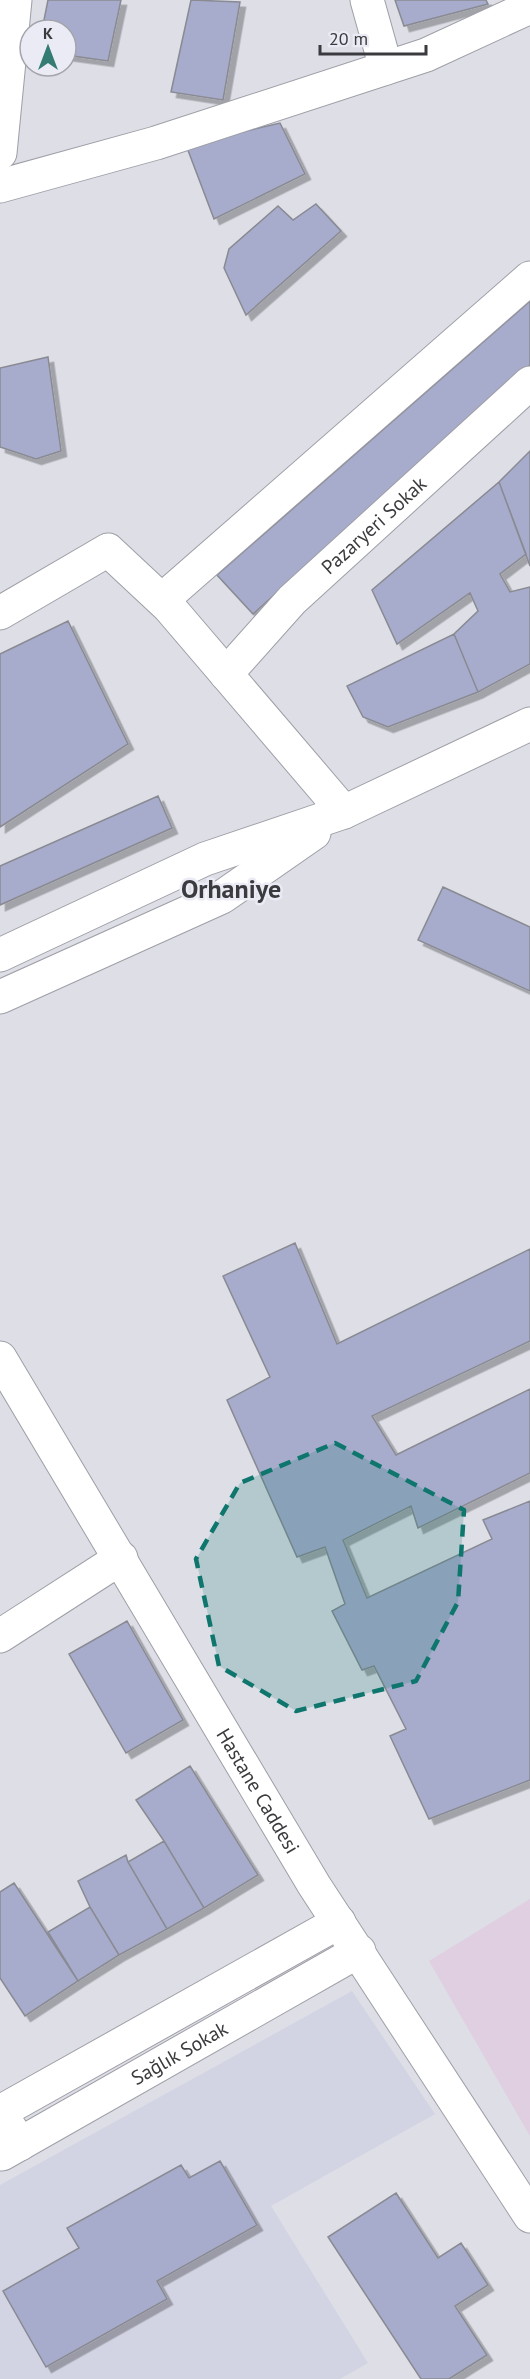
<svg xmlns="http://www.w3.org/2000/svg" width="530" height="2379" viewBox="0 0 530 2379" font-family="'PT Sans',sans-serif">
<defs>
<filter id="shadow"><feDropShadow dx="5.5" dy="5.5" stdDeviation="0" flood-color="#0004"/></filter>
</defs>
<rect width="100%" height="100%" fill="#dddee6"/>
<path fill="#d2d4e4" d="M352 1991 435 2114 271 2206 368 2363 340 2379H0V2185Z"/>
<path fill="#dfcfe1" d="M530 1899V2136L429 1961Z"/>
<path fill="#a8accc" stroke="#898a92" stroke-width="1.5" filter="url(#shadow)" d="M48 0H121L108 61 66 55V30H42Z
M191 0 240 2 223 100 171 92Z
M395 0H486L488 4 404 26Z
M280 123 305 174 214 219 186 145Z
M316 204 341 231 246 315 224 268 229 249 278 206 293 220Z
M530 301V365L253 614 217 575Z
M48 357 61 451 36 459 0 447V368Z
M530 451V566L499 482Z
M499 482 526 554 500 574 510 592 530 587V664L478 692 454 634 478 611 470 593 397 644 372 590Z
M68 621 128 744 0 827V654Z
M454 634 478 692 388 727 363 717 347 686Z
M158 796 172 828 0 905V866Z
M443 887 530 927V991L418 940Z
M295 1243 337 1344 530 1249V1341L372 1416 396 1455 530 1389V1473L418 1528 411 1506 343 1540 367 1598 492 1539 483 1520 530 1501V1780L429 1819 390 1736 406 1729 374 1666 362 1670 332 1611 345 1604 325 1547 297 1557 227 1400 270 1377 223 1276Z
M127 1621 183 1720 126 1753 69 1654Z
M190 1766 258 1875 204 1908 164 1841 136 1800Z
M164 1841 204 1908 167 1929 128 1862Z
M126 1855 128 1862 167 1929 119 1955 90 1907 78 1881Z
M14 1883 78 1981 25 2016 0 1978V1892Z
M90 1907 119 1955 78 1981 48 1932Z
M220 2161 257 2225 157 2281 167 2299 46 2367 3 2291 79 2248 67 2228 181 2165 189 2178Z
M396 2193 438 2258 461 2243 488 2285 455 2306 487 2355 449 2379H421L328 2237Z"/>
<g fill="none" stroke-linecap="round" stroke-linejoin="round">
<g stroke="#9e9fa7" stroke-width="35">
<g id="street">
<path d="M367 0 386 68"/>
<path d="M0 153 15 0"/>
<path d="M0 186 156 143 426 55 530 7"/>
<path d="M162 600 530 278"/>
<path d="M0 613 108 550 169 607 344 812"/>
<path id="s1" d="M226 674 292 600 530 383"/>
<path d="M0 1636 121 1558"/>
<path d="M20 2144 0 2112 339 1922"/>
<path id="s2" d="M2 2154 359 1951"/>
</g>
</g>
<g stroke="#9e9fa7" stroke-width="35">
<g id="secondary">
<path d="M0 955 205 859 344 812 530 724"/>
<path d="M0 997 222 897 314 833"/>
<path id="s3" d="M0 1358 314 1885 530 2216"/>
</g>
</g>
<use href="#street" stroke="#fff" stroke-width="33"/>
<use href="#secondary" stroke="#fff" stroke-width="33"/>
</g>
<path fill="#0f766e" fill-opacity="0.2" stroke="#0f766e" stroke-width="4.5" stroke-dasharray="12 8" stroke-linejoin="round" d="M335 1443 464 1510 458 1602 416 1681 296 1711 219 1666 196 1559 240 1483Z"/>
<g text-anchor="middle" stroke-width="5" stroke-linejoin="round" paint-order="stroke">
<g font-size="20" fill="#3b3b3f" stroke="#eaebf4">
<text dy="7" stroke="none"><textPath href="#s1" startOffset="210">Pazaryeri Sokak</textPath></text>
<text dy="7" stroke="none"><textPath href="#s3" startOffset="504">Hastane Caddesi</textPath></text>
<text dy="7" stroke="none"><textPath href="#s2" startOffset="204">Sağlık Sokak</textPath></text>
</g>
<g font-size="26" font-weight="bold" fill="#3b3b3f" stroke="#eaebf4">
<text x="231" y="898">Orhaniye</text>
</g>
</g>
<g transform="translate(48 48)"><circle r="28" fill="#eaebf4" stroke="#a4a5ac" stroke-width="1.5"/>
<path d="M0-4.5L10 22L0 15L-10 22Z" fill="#347b74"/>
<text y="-9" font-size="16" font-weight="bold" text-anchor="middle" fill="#3b3b3f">K</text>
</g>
<path d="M320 45v9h106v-9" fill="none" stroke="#3b3b3f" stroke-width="3"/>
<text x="329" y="45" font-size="18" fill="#3b3b3f" stroke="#eaebf4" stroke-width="4.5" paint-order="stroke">20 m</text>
</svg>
